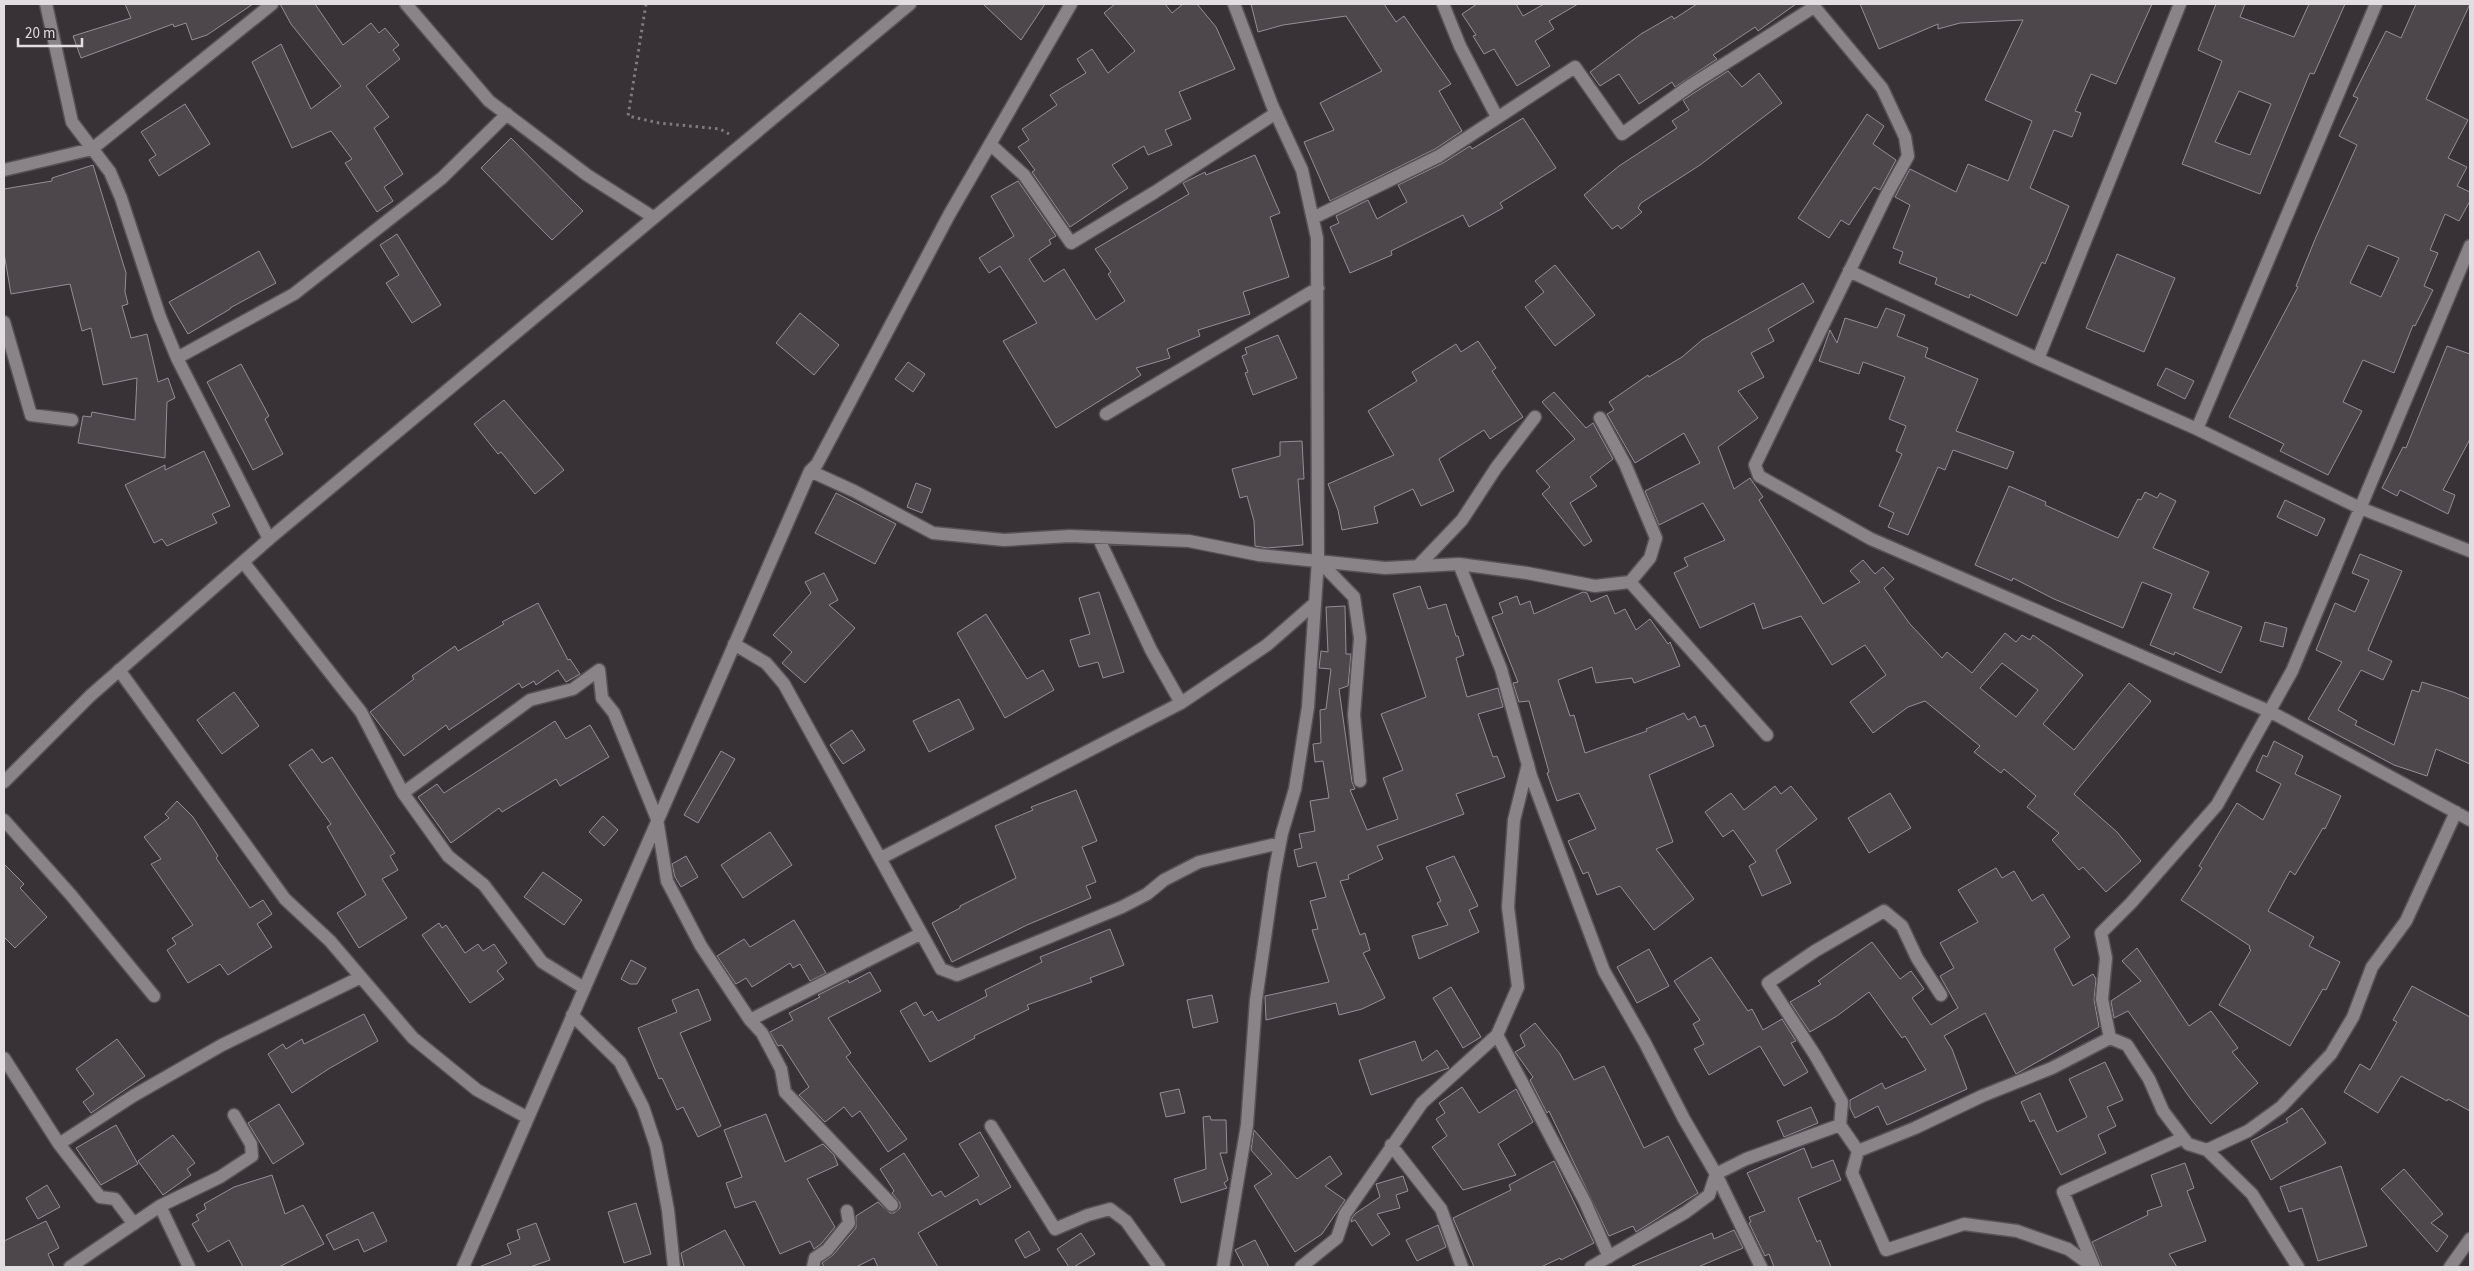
<svg xmlns="http://www.w3.org/2000/svg" width="2474" height="1271" viewBox="0 0 2474 1271" font-family="'Source Sans 3',sans-serif">
<rect width="100%" height="100%" fill="#383237"/>
<path fill="#4d474c" stroke="#958e94" fill-rule="evenodd" d="M125 4H253L207 35 192 40 186 23 174 27 173 24 81 58 73 36 131 18Z
M280 4H315L343 45 371 23 379 33 385 28 399 45 393 50 400 59 366 86 389 117 374 128 403 174 384 187 393 201 377 212 345 163 352 159 331 131 292 148 274 109 252 62 281 44 311 109 341 86 291 24Z
M983 4H1045L1021 40Z
M1115 4H1165L1172 13 1183 4H1197L1216 27 1235 69 1179 92 1191 119 1165 130 1172 145 1148 155 1144 146 1112 165 1128 188 1070 227 1032 172 1035 170 1018 147 1029 140 1022 129 1057 105 1050 95 1086 73 1077 59 1092 49 1108 73 1135 51 1104 13Z
M1251 4H1384L1396 22 1404 16 1451 84 1439 91 1462 131 1435 149 1330 201 1304 142 1334 130 1320 103 1382 71 1346 16 1283 25 1258 32Z
M1477 4H1516L1523 16 1544 4H1578L1549 21 1554 29 1535 41 1550 66 1517 86 1494 49 1484 54 1473 36 1476 35 1462 14Z
M1697 4H1796L1758 31 1755 27 1713 55 1717 59 1675 87 1672 82 1639 104 1619 74 1600 86 1590 72 1641 34 1672 16 1674 19Z
M1860 4H2152L2116 84 2091 74 2075 111 2081 113 2072 137 2054 130 2030 188 2069 206 2045 264 2042 262 2017 316 1970 294 1969 298 1935 284 1937 278 1899 263 1903 252 1893 248 1910 205 1895 197 1910 169 1956 192 1968 164 2008 181 2032 121 1985 100 2023 20 1960 23 1938 29V24L1879 49Z
M2216 4H2245L2240 17 2294 37 2309 4H2345L2314 74 2310 73 2260 194 2182 164 2222 61 2198 50ZM2239 91 2271 104 2250 155 2215 142Z
M2416 4H2470L2426 99 2468 120 2448 158 2467 167 2457 186 2470 192V201L2459 221 2445 214 2430 250 2438 253 2424 286 2433 290 2415 326 2413 325 2394 373 2363 360 2343 402 2362 411 2328 475 2280 451 2284 444 2229 417 2298 287 2296 286 2316 237 2357 145 2339 136 2358 98 2353 96 2386 31 2401 38ZM2368 245 2399 258 2381 297 2350 283Z
M1728 71 1742 87 1759 73 1782 103 1700 165 1641 203 1638 208 1642 212 1621 229 1618 225 1612 229 1584 195 1619 166 1677 128 1672 121 1689 110 1683 100Z
M185 104 210 144 159 176 149 160 156 155 141 132Z
M1867 114 1884 126 1873 144 1896 160 1880 190 1874 187 1849 225 1841 220 1829 238 1798 218Z
M1523 118 1556 168 1500 203 1503 208 1469 227 1463 215 1391 251 1392 255 1350 273 1330 227 1339 223 1336 216 1368 200 1377 219 1407 202 1398 185 1443 163 1470 146 1472 149Z
M511 138 583 211 552 240 481 168Z
M1255 155 1280 213 1270 217 1289 277 1243 292 1250 314 1198 330 1200 336 1167 349 1170 358 1136 368 1141 375 1056 428 1003 341 1037 323 1000 266 989 273 979 258 1014 236 991 196 1018 181 1056 236 1049 240 1051 244 1029 259 1044 282 1064 269 1096 320 1125 301 1108 274 1111 272 1095 249 1189 194 1183 183 1205 172 1206 175Z
M93 165 126 273 125 292 128 304 122 306 131 338 147 334 158 382 168 378 175 398 167 402 165 458 78 443 83 416 91 417 92 412 135 420 137 378 103 385 91 328 82 331 70 284 11 294 4 253V189L52 181V178Z
M397 234 441 305 412 323 386 283 399 275 380 245Z
M259 251 276 283 230 308V309L188 334 169 302Z
M2117 254 2175 278 2144 352 2086 328Z
M1555 265 1595 315 1555 346 1525 307 1544 292 1535 281Z
M1803 283 1814 302 1768 329 1774 341 1751 353 1764 377 1738 391 1758 418 1718 447 1734 489 1750 478 1763 497 1759 500 1823 604 1860 582 1850 571 1863 560 1875 574 1883 567 1894 579 1884 588 1910 624 1942 658 1947 652 1972 673 2005 633 2016 642 2022 635 2030 640 2033 635 2051 648 2083 675 2043 724 2074 750 2129 683 2151 701 2074 794 2117 832 2141 861 2106 892 2083 867 2079 870 2052 840 2059 833 2027 807 2036 796 2004 769 2001 773 1974 752 1980 746 1925 701 1908 707 1873 733 1850 702 1886 675 1865 645 1832 665 1801 616 1763 629 1754 603 1700 628 1674 573 1688 566 1684 558 1725 540 1703 503 1659 525 1645 491 1700 463 1684 433 1635 463 1607 414 1614 410 1609 402 1648 375 1649 377 1682 357 1702 340ZM2002 663 2038 690 2016 717 1980 688Z
M1886 308 1905 315 1897 336 1928 348 1925 357 1978 379 1956 431 2014 452 2007 469 1953 450 1945 470 1938 467 1908 535 1888 527 1894 513 1879 506 1902 454 1896 451 1906 426 1889 419 1905 377 1863 362 1859 374 1819 361 1830 330 1837 343 1845 318 1877 328Z
M800 313 839 345 814 375 776 343Z
M1278 335 1297 378 1253 395 1245 373 1248 372 1242 356 1247 354 1245 348Z
M1478 341 1496 368 1492 371 1523 417 1490 439 1484 430 1439 459 1454 491 1421 506 1413 489 1374 507 1378 523 1342 530 1338 510 1328 484 1394 455 1368 411 1417 381 1412 372 1456 344 1461 352Z
M2447 346 2470 354V439L2443 490 2455 495 2448 514 2400 490 2397 496 2382 488 2403 447 2406 448Z
M908 362 925 374 913 392 895 379Z
M241 364 269 416 265 419 283 454 253 470 207 382Z
M2166 368 2194 381 2185 399 2157 385Z
M1554 392 1586 428 1593 423 1613 459 1590 477 1597 486 1570 503 1592 541 1584 546 1542 494 1550 487 1536 471 1575 439 1542 402Z
M504 400 564 470 535 494 501 452 498 454 474 424Z
M1302 441 1304 479H1298L1303 545 1267 548 1255 546 1254 521 1247 496 1240 498 1232 469 1280 456V442Z
M204 451 230 506 212 514 217 523 167 546 162 539 154 543 125 485 165 465V470Z
M916 483 931 489 922 513 907 507Z
M2009 486 2046 502 2045 505 2118 538 2138 499 2141 500 2145 492 2157 498 2160 493 2176 501 2153 548 2209 572 2193 608 2242 627 2221 673 2175 652 2174 655 2150 645 2172 594 2142 582 2123 628 2054 599 2013 578 2012 581 1975 565Z
M836 493 896 524 875 564 815 533Z
M2285 500 2325 519 2317 536 2277 517Z
M2360 554 2402 571 2368 650 2392 661 2383 680 2361 670 2338 710 2357 721 2355 725 2394 745 2412 690 2419 692 2422 682 2453 692 2470 699V764L2436 749 2427 776 2394 765 2308 719 2342 662 2316 650 2335 603 2355 612 2369 580 2352 573Z
M824 573 838 600 829 605 855 628 805 683 782 663 792 652 773 635 811 593 805 582Z
M1420 586 1428 609 1446 604 1456 636H1458L1464 655 1456 658 1467 697 1498 688 1503 707 1478 714 1493 757 1497 756 1505 777 1456 794 1464 814 1377 846 1383 859 1348 875 1349 879 1340 881 1360 935 1365 933 1370 950 1363 953 1385 998 1362 1009 1339 1015 1336 1003 1266 1020 1265 996 1329 982 1312 930 1318 929 1310 901 1326 897 1316 862 1298 867 1294 850 1302 848 1299 834 1315 831 1310 801 1329 798 1323 761 1315 762 1313 744 1321 743 1320 710 1326 709 1331 669 1319 668 1321 651 1328 652 1326 607 1345 606 1346 654H1351L1348 686 1339 689 1352 782 1355 789 1350 790 1367 830 1398 819 1383 778 1403 770 1381 714 1426 697 1393 594Z
M1099 592 1124 672 1103 678 1098 662 1079 667 1070 640 1090 634 1079 598Z
M1583 592 1587 593 1591 602 1607 595 1615 614 1625 609 1636 630 1650 619 1668 644 1670 642 1680 666 1634 683 1632 678 1596 683 1592 667 1558 680 1570 716 1574 715 1585 753 1647 731 1646 729 1684 713 1688 720 1695 716 1700 727 1705 725 1714 746 1649 775 1673 842 1656 849 1694 899 1654 930 1620 886 1597 895 1588 872 1583 874 1568 841 1596 829 1579 793 1557 801 1547 773 1549 772 1529 701 1519 702 1513 683 1518 682 1492 617 1503 613 1499 603 1517 596 1520 605 1530 601 1534 614Z
M538 603 568 660 570 659 580 674 566 682 558 670 536 685 534 681 522 688 519 683 449 730 446 725 404 756 370 712 414 679 412 676 455 646 458 651 504 624 502 622Z
M986 614 1027 679 1043 670 1054 690 1005 718 957 633Z
M2265 622 2287 628 2283 647 2260 641Z
M234 692 259 726 222 754 197 720Z
M959 699 974 729 929 752 913 721Z
M555 721 566 739 590 725 609 757 560 786 556 779 502 812 499 808 451 843 418 797 437 784 444 793Z
M852 730 865 750 843 764 830 745Z
M2274 741 2303 756 2295 774 2341 796 2325 829 2323 828 2295 875 2290 871 2268 911 2314 937 2309 946 2340 962 2326 990 2323 989 2290 1046 2219 1005 2251 950 2249 948 2250 946 2181 900 2202 868 2199 866 2237 803 2263 820 2281 784 2256 771 2263 755 2267 757Z
M312 749 322 763 332 757 395 853 390 856 398 870 382 879 407 918 359 948 337 913 366 895 327 827 331 824 289 765Z
M721 751 735 759 698 823 684 815Z
M1775 786 1781 794 1791 786 1817 819 1776 850 1791 883 1762 896 1749 866 1756 862 1733 830 1723 837 1705 812 1731 793 1744 810Z
M1076 790 1097 841 1082 847 1096 882 1086 886 1091 898 1027 925 952 962 932 923 960 908V906L1016 878 995 826 1033 810 1031 807Z
M1890 793 1911 828 1869 853 1848 818Z
M177 801 193 817 218 856 216 858 250 908 263 900 272 914 257 924 272 947 228 975 220 964 188 983 167 950 176 944 172 938 193 925 151 864 161 859 144 837 169 818 165 814Z
M603 816 618 830 604 846 589 832Z
M770 832 792 865 743 898 721 865Z
M686 856 698 877 681 887 675 877 672 864Z
M1454 856 1478 906 1469 910 1479 932 1419 959 1412 936 1448 925 1437 903 1441 901 1426 867Z
M4 864 24 884 20 888 47 917 15 948 4 937Z
M1996 868 2002 878 2014 871 2032 901 2043 894 2070 937 2054 949 2073 986 2093 974 2096 979 2094 1000 2099 1027 2016 1074 1985 1013 1944 1036 1952 1049 1967 1089 1887 1125 1878 1106 1855 1118 1850 1108V1100L1882 1083 1885 1089 1926 1070 1905 1036 1902 1038 1869 992 1837 1016 1810 1032 1790 1002 1821 984 1818 981 1872 942 1900 979 1911 971 1924 989 1912 998 1931 1025 1958 1008 1940 976 1954 968 1940 943 1978 922 1958 890Z
M543 872 582 900 564 925 524 897Z
M794 920 826 973 810 981 800 964 793 968 790 963 752 987 746 978 736 984 717 956 744 939 750 947Z
M439 923 442 928 446 925 465 953 478 944 483 951 494 944 507 963 497 971 504 979 470 1003 422 935Z
M1110 929 1124 965 1090 978 1092 982 1027 1005 1029 1009 974 1036 975 1038 930 1062 900 1011 916 1002 924 1016 932 1011 938 1021 987 996 985 990 1042 962 1040 957Z
M2137 948 2189 1026 2211 1011 2238 1048 2232 1052 2258 1083 2211 1124 2190 1098 2128 1011 2114 1018 2111 1001 2141 981 2122 961Z
M1649 949 1669 986 1637 1003 1617 967Z
M1711 957 1748 1011 1752 1009 1763 1030 1782 1019 1796 1041 1791 1043 1808 1072 1784 1086 1760 1046 1709 1075 1694 1049 1704 1044 1693 1024 1700 1020 1674 981Z
M631 960 646 968 637 984H630L621 979Z
M870 972 881 991 828 1018 851 1053 846 1057 907 1139 888 1152 860 1111 852 1117 844 1107 825 1122 799 1095 809 1087 782 1045 778 1046 770 1032 793 1020 789 1013 820 997 818 995 848 980 849 983Z
M2412 986 2470 1017V1111L2448 1099 2447 1101 2401 1076 2378 1113 2344 1092 2360 1064 2370 1070 2397 1022 2393 1020Z
M1451 987 1481 1037 1463 1048 1433 998Z
M698 989 711 1020 680 1033 721 1126 698 1137 683 1107 677 1110 662 1078 659 1079 638 1028 677 1012 672 1000Z
M1212 995 1218 1022 1193 1028 1187 1000Z
M364 1014 378 1041 330 1068 292 1093 268 1054 283 1044 286 1049 302 1039 304 1044Z
M1535 1023 1560 1054 1574 1080 1604 1066 1644 1148 1668 1136 1698 1193 1636 1232 1633 1226 1609 1236 1549 1111 1547 1113 1530 1080 1533 1077 1515 1052 1525 1046 1520 1035Z
M117 1039 145 1076 91 1113 83 1102 94 1094 76 1069Z
M1415 1041 1422 1061 1437 1050 1449 1068 1371 1095 1359 1060Z
M2105 1062 2123 1100 2107 1107 2116 1126 2098 1135 2106 1153 2061 1175 2034 1120 2030 1122 2021 1102 2040 1093 2057 1132 2087 1117 2069 1079Z
M1462 1087 1479 1113 1516 1089 1533 1122 1498 1144 1516 1175 1463 1190 1432 1147 1447 1136 1436 1119 1445 1113 1439 1103Z
M1179 1089 1185 1113 1166 1117 1160 1093Z
M279 1104 304 1144 273 1164 248 1123Z
M1811 1107 1818 1123 1784 1137 1777 1121Z
M2302 1108 2326 1143 2271 1180 2251 1141 2288 1122 2286 1119Z
M766 1114 785 1162 823 1144 834 1155 838 1165 807 1179 835 1227 821 1244 814 1249 810 1241 780 1254 755 1201 735 1208 726 1183 742 1177 724 1130Z
M1210 1116 1211 1120H1226L1227 1153H1220L1228 1180 1224 1183 1227 1188 1181 1203 1174 1179 1206 1169 1203 1117Z
M116 1125 138 1164 101 1185 76 1148Z
M1254 1130 1297 1179 1330 1156 1342 1174 1325 1186 1345 1200 1322 1234 1295 1252 1254 1186 1272 1174 1251 1150Z
M980 1132 1011 1187 980 1205 977 1199 918 1233 938 1267H878L874 1258 856 1267H824L822 1263 833 1255 856 1228V1216L878 1202 890 1213H894L900 1208V1203L892 1193 894 1191 880 1169 904 1153 932 1196 941 1191 945 1197 979 1176 959 1144Z
M173 1135 195 1163 187 1169 191 1175 163 1195 138 1161Z
M1804 1148 1812 1168 1833 1160 1841 1180 1798 1198 1817 1242 1820 1240 1831 1267H1774L1769 1254 1765 1256 1749 1223 1751 1222 1749 1217 1765 1211 1747 1173Z
M1554 1161 1594 1243 1561 1260 1560 1258 1541 1267H1474L1453 1218 1511 1190 1509 1185Z
M2185 1163 2194 1188 2187 1191 2206 1241 2169 1254 2177 1267H2102L2092 1242 2148 1215 2147 1211 2162 1206 2151 1175Z
M2341 1166 2367 1246 2318 1261 2302 1208 2289 1212 2280 1187Z
M2404 1169 2443 1214 2431 1223 2448 1236 2437 1252 2381 1189Z
M272 1175 285 1214 303 1205 324 1244 279 1267H243L229 1240 208 1252 192 1224 199 1220 196 1215 206 1209 204 1204 234 1187Z
M1403 1176 1408 1191 1396 1195 1400 1208 1377 1214 1390 1234 1372 1246 1355 1220 1351 1222 1352 1218 1356 1213 1380 1197 1376 1184Z
M47 1185 60 1207 38 1219 26 1198Z
M636 1203 651 1254 624 1263 608 1212Z
M373 1212 387 1241 364 1252 358 1239 334 1250 326 1235Z
M46 1221 59 1248 48 1254 54 1267H4V1241Z
M536 1223 550 1260 530 1267H479L511 1254 507 1244 520 1239 517 1230Z
M1438 1225 1446 1247 1417 1261 1406 1240Z
M725 1230 745 1267H684L681 1253Z
M1734 1230 1743 1248 1698 1267H1630L1712 1233 1714 1239Z
M1029 1231 1040 1250 1025 1258 1015 1240Z
M1081 1233 1095 1254 1074 1267H1069L1057 1249Z
M1255 1240 1269 1267H1244L1235 1250Z"/>
<g fill="none" stroke-linecap="round" stroke-linejoin="round">
<g stroke="#555154" stroke-width="15">
<path id="minor" d="M46 4 72 122 110 172 121 198 160 317 177 358 269 539
M406 4 489 101 587 175 653 217
M1443 4 1460 46 1497 117
M1812 4 1882 88 1905 137 1908 156 1886 196 1755 465 1759 476 1871 539 2271 712 2470 820
M990 144 1024 175 1071 243 1155 192 1276 113
M4 170 92 149 272 4
M1313 218 1439 156 1575 67 1622 134 1691 85 1814 7
M1849 271 2038 359 2197 429 2360 508 2470 551
M4 322 31 415 72 420
M177 358 294 294 442 178 507 114
M2038 359 2180 4
M1106 414 1318 288
M1600 418 1625 464 1656 538 1650 558 1630 582
M2197 429 2376 4
M810 471 854 491 933 533 1004 540 1070 536 1189 541 1259 555 1385 568 1459 564 1527 573 1595 586 1630 582 1767 735
M1098 537 1151 650 1181 703
M1318 560 1354 597 1360 638 1354 715 1360 781
M244 563 361 712 403 793 530 700 573 689 599 670 602 698 614 713 657 819 667 881 701 946 750 1020 762 1033 781 1069 785 1092 892 1205
M1459 564 1501 669 1531 776 1604 971 1645 1043 1684 1119 1716 1174 1761 1267
M1418 566 1462 520 1496 468 1535 417
M734 644 766 663 784 684 941 969 957 975 1122 907 1147 894 1164 880 1199 862 1280 843
M119 670 285 899 330 941 413 1038 477 1090 528 1118
M403 793 448 856 484 885 542 962 584 988
M4 820 71 895 154 996
M881 858 1181 703 1267 645 1315 603
M572 1015 620 1062 643 1107 656 1146 668 1210 674 1267
M750 1020 920 934
M1497 1035 1585 1202 1609 1257
M2110 1038 2127 1045 2149 1079 2163 1111 2188 1144 2207 1150 2248 1131 2281 1107 2331 1054 2353 1017 2372 967 2406 921 2456 812
M4 1058 59 1144
M1840 1125 1842 1102 1815 1055 1768 983 1815 951 1884 911 1902 926 1917 958 1941 995
M991 1126 1055 1229 1088 1215 1110 1209 1126 1221 1159 1267
M1391 1145 1441 1209 1462 1267
M2207 1150 2252 1194 2298 1267
M1858 1151 1852 1173 1886 1250 1964 1224 2017 1231 2068 1249 2093 1267
M160 1206 220 1177 252 1156 251 1144 234 1115
M134 1224 115 1199 100 1197 59 1144 133 1096 222 1045 361 977
M70 1267 160 1206 189 1267
M463 1267 810 471 817 464 949 215 1071 4
M813 1267 815 1258 827 1250 849 1223 847 1211
M1223 1267 1247 1125 1256 1000 1274 875 1282 833 1295 789 1308 707 1318 560 1317 238 1302 170 1272 105 1234 4
M1301 1267 1337 1238 1345 1214 1422 1103 1497 1035 1518 987 1508 907 1514 820 1528 764
M1591 1267 1686 1212 1709 1195 1716 1174 1746 1159 1840 1125 1858 1151 1915 1128 1982 1096 2052 1068 2110 1038 2102 999 2106 958 2101 933 2131 903 2217 805 2292 671 2470 246
M2094 1267 2063 1192 2183 1138
M2450 1267 2470 1239"/>
</g>
<g stroke="#555154" stroke-width="15">
<path id="tertiary" d="M4 782 90 696 269 539 910 4"/>
</g>
<path stroke="#7f7a7e" stroke-width="3" stroke-dasharray="2.5 4" stroke-linecap="butt" d="M646 4 628 116 659 123 720 129 729 134"/>
<use href="#minor" stroke="#8a8388" stroke-width="12"/>
<use href="#tertiary" stroke="#8a8388" stroke-width="12"/>
</g>
<rect width="2474" height="1271" fill="none" stroke="#e1dde0" stroke-width="10"/>
<path d="M18 38v8h64v-8" fill="none" stroke="#e1dde0" stroke-width="2.5"/>
<text x="25" y="38" font-size="15" fill="#e1dde0" stroke="#383237" stroke-width="4" paint-order="stroke">20 m</text>
</svg>
